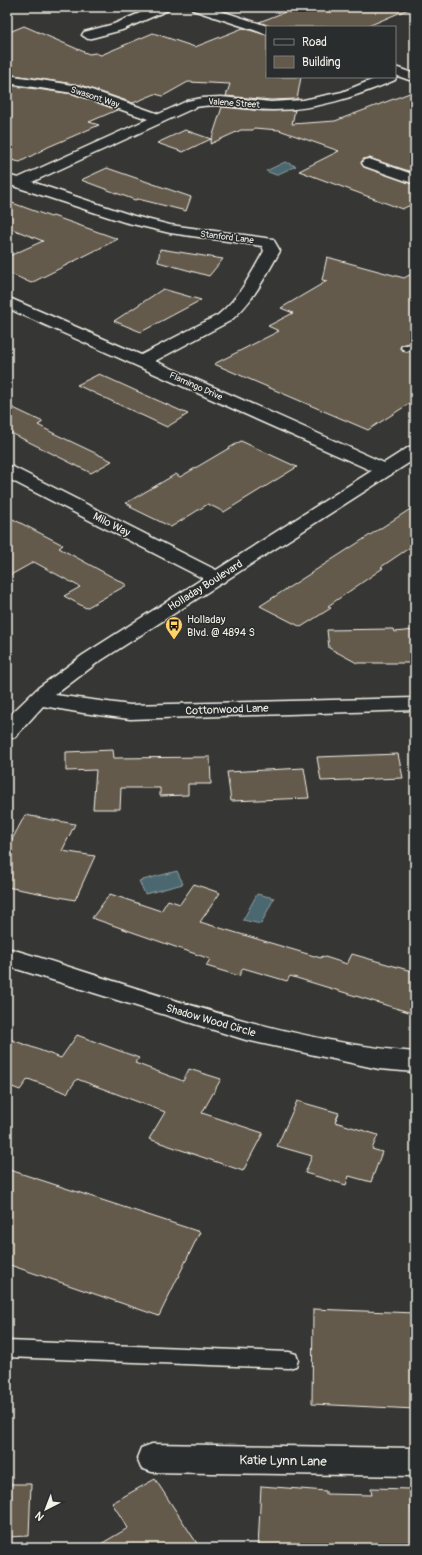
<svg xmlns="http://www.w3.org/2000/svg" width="422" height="1555" viewBox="0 0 422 1555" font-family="Pangolin,sans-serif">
<rect width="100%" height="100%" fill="#363634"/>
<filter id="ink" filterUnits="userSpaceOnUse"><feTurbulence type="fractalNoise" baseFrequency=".025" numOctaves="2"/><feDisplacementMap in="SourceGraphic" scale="8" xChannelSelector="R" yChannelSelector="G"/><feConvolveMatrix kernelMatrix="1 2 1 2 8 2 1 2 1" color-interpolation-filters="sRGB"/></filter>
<g filter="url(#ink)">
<path fill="#4c6870" stroke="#8f9fa0" d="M285 162 296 166 276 175 266 171Z
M177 871 183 884 145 894 139 881Z
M257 894 274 898 261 924 243 920Z"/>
<path fill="#645a4c" stroke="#f4f1e8" d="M298 7 305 9 316 7H413L366 27H271L259 22Z
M24 26 89 54 95 53 101 55 153 33 195 47 243 28 267 35V77H301L297 99 271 100 226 96 230 84 188 82 163 96 155 94 133 103 80 85 7 74V33Z
M7 85 73 94 117 110 89 122 99 125 48 147 20 162 7 159Z
M415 91V173L369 158 364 159 361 162 364 167 415 185V203L402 209 299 171 339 151 279 130 254 128 253 130H241L210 144 222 107 263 111 295 110 292 124 335 121Z
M185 130 211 139 183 152 157 143Z
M107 168 191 197 186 211 138 199 135 200 81 180Z
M7 201 51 217 53 216 118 239 31 283 7 272V257L43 241 7 227Z
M160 249 223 259 209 276 158 262Z
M327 257 404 278 415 272V342L402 345 400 348 406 352 415 351V400L368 430 214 364 279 331 268 326 293 313 281 308 327 281 322 280Z
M163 289 201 300 141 332 114 321Z
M99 374 132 389 188 414 167 427 77 385Z
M7 405 43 422 38 425 53 433 112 461 91 473 7 431Z
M241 441 297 467 224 512 208 504 171 527 130 507 132 506 126 503 176 474 180 477Z
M415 506V544L381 567 383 568 328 606 331 608 301 627 260 606Z
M7 516 63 545 59 548 127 585 86 608 64 596 80 587 34 562 7 577Z
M393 629 394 632 415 630V663H357L329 648 327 630Z
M113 750 114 758 210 757 211 784H188V795L160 796V788H121L120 809H93L96 770 66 771V752Z
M398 754 403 778 321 781 317 757Z
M304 768 309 798 231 801 227 772Z
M25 815 75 824 62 851 95 856 75 900 7 887V849Z
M194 884 220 893 200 922 321 958 322 956 347 964 352 954 415 972V1014L290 976 287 981 243 968 239 976 206 966 210 959 92 918 110 894 161 911 168 900 180 904Z
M77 1035 139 1058 135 1063 183 1081 189 1069 221 1079 202 1113 263 1133 243 1171 149 1139 165 1112 77 1079 67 1093 28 1079 20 1090 7 1085V1038L61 1058Z
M297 1101 339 1113 335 1122 378 1135 372 1149 382 1152 371 1182 349 1176 346 1185 305 1173 312 1156 277 1146Z
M7 1169 200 1232 159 1316 7 1264Z
M313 1309 415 1313V1409L312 1404Z
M155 1479 200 1548H94L128 1528 112 1503Z
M7 1484H31L29 1536 7 1537Z
M261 1486 326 1491V1494L372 1495 371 1488 410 1489 414 1548H258Z"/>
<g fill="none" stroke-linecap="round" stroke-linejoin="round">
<g stroke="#f4f1e8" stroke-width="3">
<path id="lane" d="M415 343V349L406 351 401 348 402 346Z
M7 1341 289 1352 296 1354 298 1360 296 1366 289 1368 7 1357Z"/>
</g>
<g stroke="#f4f1e8" stroke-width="3">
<path id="street" d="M154 7H170L168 10 122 30 88 39 82 35 84 32 114 24Z
M7 75 80 86 159 114 187 101 202 98 221 97 271 102 303 100 342 92 379 77H395V75L396 77 395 80C355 97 316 110 273 110 247 110 222 102 196 107L32 182 134 216 170 225 273 239 280 251C265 277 253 302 230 321L155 361 391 466 394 470 391 474 385 475 379 474 7 308V297L141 355 218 315C240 297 251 274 264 251L262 246 170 233 124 222 7 184V175L18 178 148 119 73 93 7 83Z
M369 159 415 175V184L364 166 362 163 364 160Z
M7 466 13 467 224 574 227 578 224 582 217 584 210 582 7 478Z
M11 949C142 988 278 1041 415 1052V1072L379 1069 246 1040 7 966V951Z
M152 1444 415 1448V1476L152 1472 141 1468 137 1458 141 1448Z"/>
</g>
<g stroke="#f4f1e8" stroke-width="3">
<path id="secondary" d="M191 7H209L270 27H267V34L263 33 193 10Z
M395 67 415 74V82L395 75Z
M415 446V459L97 663 55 695 130 705 415 698V710L130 719 83 713 43 706 15 737 7 739 8 717 38 688 83 655 409 447Z"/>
</g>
<use href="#lane" fill="#2a2d2e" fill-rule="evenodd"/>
<use href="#street" fill="#2a2d2e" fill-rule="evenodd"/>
<use href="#secondary" fill="#2a2d2e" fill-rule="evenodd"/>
</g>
</g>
<defs>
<g id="bus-pin" transform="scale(0.9)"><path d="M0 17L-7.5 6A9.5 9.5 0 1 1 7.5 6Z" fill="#ffd166" stroke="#2a2d2e"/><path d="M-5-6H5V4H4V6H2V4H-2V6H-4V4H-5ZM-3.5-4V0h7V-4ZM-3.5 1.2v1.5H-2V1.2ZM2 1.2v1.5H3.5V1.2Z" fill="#111"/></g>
</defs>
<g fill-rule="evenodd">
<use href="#bus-pin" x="174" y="625"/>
</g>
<g text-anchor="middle" stroke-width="3" stroke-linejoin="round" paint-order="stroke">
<g font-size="9" fill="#f4f1e8" stroke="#2a2d2e">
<text transform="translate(95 97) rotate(18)" y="3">Swasont Way</text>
<text transform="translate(234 103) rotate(4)" y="3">Valene Street</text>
<text transform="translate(227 237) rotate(7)" y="3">Stanford Lane</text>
<text transform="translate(196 386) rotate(24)" y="3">Flamingo Drive</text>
</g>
<g font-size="11" fill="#f4f1e8" stroke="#2a2d2e">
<text transform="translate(112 524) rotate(27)" y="4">Milo Way</text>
<text transform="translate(205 585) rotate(-32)" y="4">Holladay Boulevard</text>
<text transform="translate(227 709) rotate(-2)" y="4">Cottonwood Lane</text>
<text transform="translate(211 1020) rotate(16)" y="4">Shadow Wood Circle</text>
</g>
<g font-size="11" fill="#f4f1e8" stroke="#2a2d2e" text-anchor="start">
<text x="187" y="623">Holladay<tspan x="187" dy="13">Blvd. @ 4894 S</tspan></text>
</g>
<g font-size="13" fill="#f4f1e8" stroke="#2a2d2e">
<text transform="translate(283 1460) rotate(1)" y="5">Katie Lynn Lane</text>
</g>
</g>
<rect width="422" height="1555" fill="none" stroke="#2a2d2e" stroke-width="24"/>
<rect x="12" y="12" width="398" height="1531" fill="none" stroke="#f4f1e8" stroke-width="1.5" filter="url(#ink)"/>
<rect x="266" y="26" width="130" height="52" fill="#2a2d2e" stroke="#7b7b78"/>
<rect x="274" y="39" width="20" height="6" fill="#2a2d2e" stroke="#7b7b78"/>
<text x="302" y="46" font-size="12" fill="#f4f1e8">Road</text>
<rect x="274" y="56" width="20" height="12" fill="#645a4c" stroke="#7b7b78"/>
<text x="302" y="66" font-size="12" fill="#f4f1e8">Building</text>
<g transform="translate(46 1509) rotate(222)" stroke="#2a2d2e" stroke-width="3" paint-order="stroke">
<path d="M0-3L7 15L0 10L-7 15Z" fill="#f4f1e8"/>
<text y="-6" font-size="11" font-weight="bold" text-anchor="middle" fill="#f4f1e8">N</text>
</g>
</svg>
